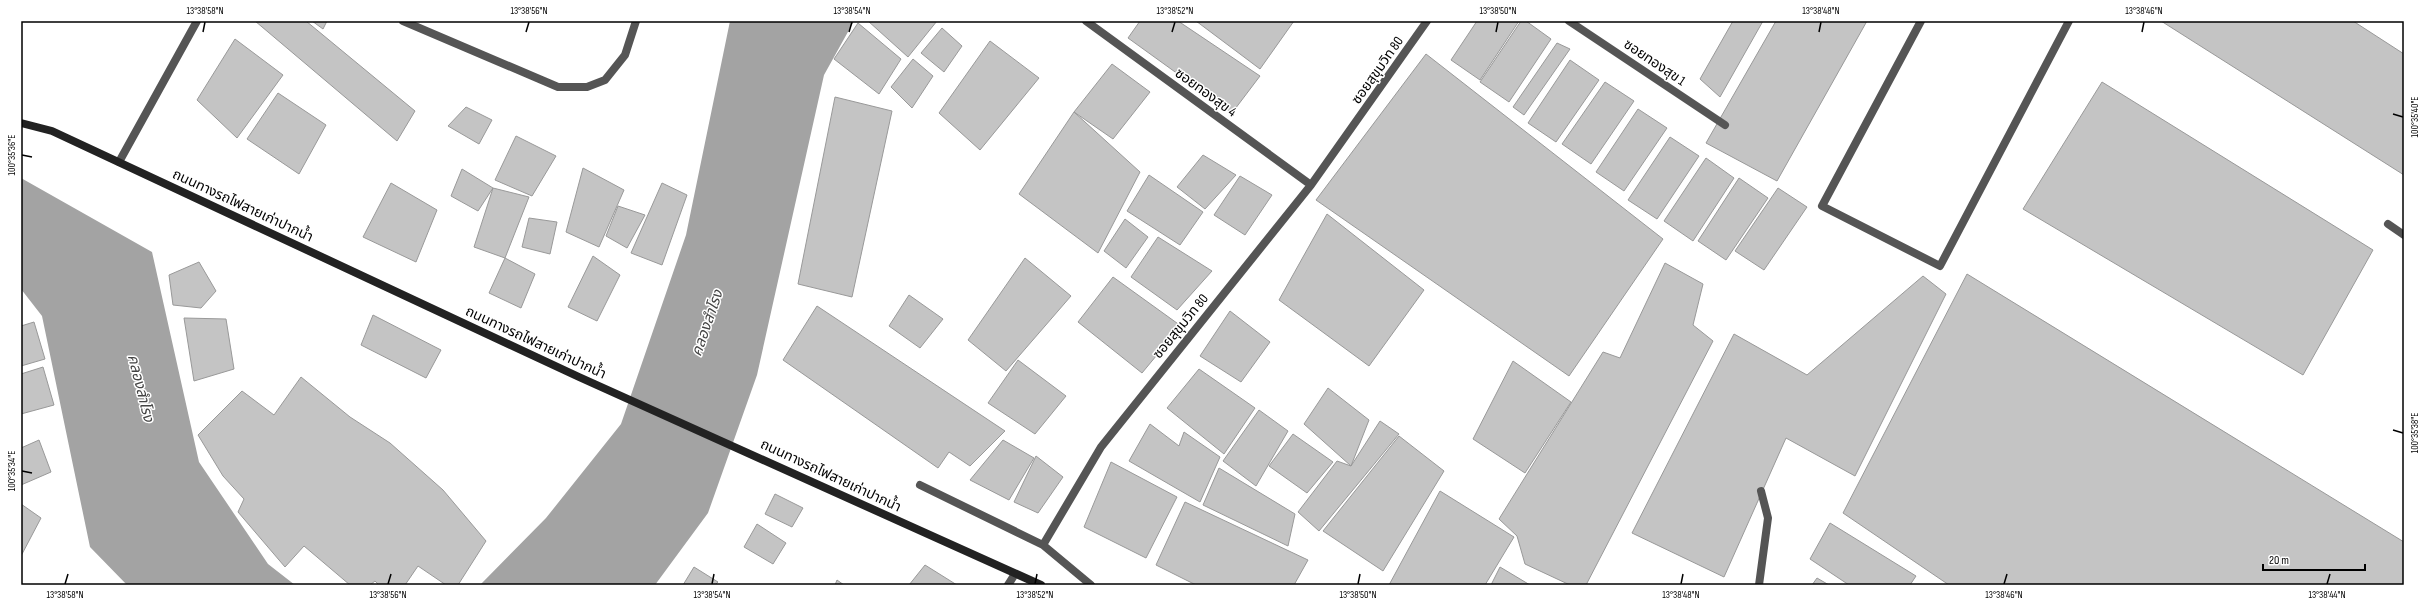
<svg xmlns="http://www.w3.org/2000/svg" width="2425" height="606" viewBox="0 0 2425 606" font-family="'Sofia Sans Condensed','Noto Sans Thai',sans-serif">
<rect width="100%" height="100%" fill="#fff"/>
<path fill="#a3a3a3" d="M730 21H854L824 75 757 375 708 513 655 585H480L546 518 621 424 686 235Z
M21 178 152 252 199 462 268 564 295 585H127L90 547 42 316 21 289Z"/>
<path fill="#c4c4c4" stroke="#999" d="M255 21H306L415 111 397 141Z
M312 21H327L323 29Z
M868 21H937L908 57Z
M1140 21H1178L1260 76 1232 113 1128 38Z
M1196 21H1294L1260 69Z
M1477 21H1519L1480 80 1451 60Z
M1521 21H1526L1551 39 1509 102 1480 82Z
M1733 21H1763L1720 97 1700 79Z
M1776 21H1867L1777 181 1706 143Z
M2161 21H2353L2404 54V175Z
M858 23 901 59 879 94 834 59Z
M942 28 962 46 944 72 921 53Z
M235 39 283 75 237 138 197 100Z
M990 41 1039 78 980 150 939 113Z
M1557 43 1570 49 1524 115 1513 107Z
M1426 54 1663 239 1569 376 1316 200Z
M913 59 933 76 912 108 891 87Z
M1570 60 1599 80 1556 142 1528 123Z
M1112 64 1150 92 1113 139 1074 112Z
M1605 82 1634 101 1591 164 1562 144Z
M2102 82 2373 250 2303 375 2023 209Z
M278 93 326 125 299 174 247 139Z
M835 97 892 111 852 297 798 284Z
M466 107 492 120 479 144 448 126Z
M1638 109 1667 128 1624 191 1596 172Z
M1074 112 1140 172 1098 253 1019 194Z
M516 136 556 156 532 196 495 180Z
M1670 137 1699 156 1657 219 1628 200Z
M1203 155 1236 175 1205 209 1177 187Z
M1706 158 1734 178 1693 241 1664 221Z
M583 168 624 190 599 247 566 232Z
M462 169 493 188 478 211 451 196Z
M1149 175 1203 212 1180 245 1127 211Z
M1240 176 1272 195 1245 235 1214 215Z
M1739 178 1768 198 1726 260 1698 241Z
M391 183 437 210 416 262 363 237Z
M662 183 687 195 662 265 631 253Z
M493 188 529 197 505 258 474 247Z
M1778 188 1807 207 1764 270 1735 251Z
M618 206 645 215 627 248 606 236Z
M1327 214 1424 290 1369 366 1279 300Z
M529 218 557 222 550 254 522 247Z
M1125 219 1148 237 1126 268 1104 251Z
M1158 237 1212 271 1177 310 1131 277Z
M593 256 620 275 597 321 568 307Z
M505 258 535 274 521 308 489 293Z
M1025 258 1071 296 1006 371 968 340Z
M199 262 216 291 201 308 173 305 169 275Z
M1665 263 1703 284 1693 325 1713 341 1586 585H1570L1525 564 1517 536 1499 519 1603 352 1620 358Z
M1967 274 2404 542V585H1949L1843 513Z
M1923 276 1946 294 1855 476 1786 438 1724 577 1632 533 1734 334 1807 375Z
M1113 277 1181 326 1142 373 1078 322Z
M909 295 943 319 920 348 889 326Z
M817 306 1005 431 970 466 949 452 938 468 783 360Z
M1230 311 1270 342 1241 382 1200 356Z
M373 315 441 350 426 378 361 345Z
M184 318 226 319 234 369 194 381Z
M34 322 45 359 21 366V326Z
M1018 360 1066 396 1035 434 988 403Z
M1513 361 1571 402 1525 473 1473 439Z
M43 367 54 405 21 414V374Z
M1199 369 1255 408 1224 454 1167 408Z
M301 377 350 417 390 443 443 490 486 541 458 585H446L418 566 405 585H379L375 581 370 585H350L304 546 285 567 238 512 244 499 223 476 198 435 242 391 274 415Z
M1328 388 1369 420 1351 466 1304 424Z
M1259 410 1288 431 1256 486 1223 461Z
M1380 421 1399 434 1319 531 1298 512 1337 461 1351 466Z
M1150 424 1179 446 1184 432 1220 457 1200 502 1129 461Z
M1293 434 1333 462 1307 493 1269 466Z
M1399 436 1444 471 1383 571 1323 531Z
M39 440 51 472 21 485V448Z
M1003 440 1034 458 1009 500 970 480Z
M1036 456 1063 477 1038 513 1014 502Z
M1111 462 1177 497 1146 558 1084 527Z
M1219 468 1295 514 1288 546 1203 505Z
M1440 491 1514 537 1485 585H1389Z
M775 494 803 508 792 527 765 514Z
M1185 502 1308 560 1294 585H1196L1156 565Z
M21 504 41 518 21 556Z
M1830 523 1916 576 1910 585H1849L1810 559Z
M757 524 786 543 773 564 744 547Z
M925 565 957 585H909Z
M694 567 718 582 715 585H683Z
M1500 567 1530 585H1491Z
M1817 578 1829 585H1812Z
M837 580 844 585H835Z"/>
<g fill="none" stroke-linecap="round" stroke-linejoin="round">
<path stroke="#555" stroke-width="8" d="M403 21 558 87H587L605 80 625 55 636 21
M1921 21 1822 206 1940 266 2069 21
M1759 585 1768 518 1761 491"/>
<path stroke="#555" stroke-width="8" d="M1086 21 1311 185
M1569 21 1725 125
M119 162 197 21
M2388 224 2404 235
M920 485 1043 545 1101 447 1311 185 1427 21
M1043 545 1091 585
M1008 585 1015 574"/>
<path stroke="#222" stroke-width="8" d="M21 123 52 131 579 377 1041 585"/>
</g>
<path fill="none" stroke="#000" stroke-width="1.5" d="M203 32 205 22M526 32 529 22M849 32 852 22M1172 32 1175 22M1496 32 1498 22M1819 32 1821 22M2142 32 2144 22M2393 114 2403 117M22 155 32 157M2393 430 2403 433M22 471 32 473M65 584 68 574M388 584 391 574M712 584 714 574M1035 584 1037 574M1358 584 1360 574M1681 584 1683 574M2004 584 2007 574M2327 584 2330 574"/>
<g text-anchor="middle" stroke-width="3" stroke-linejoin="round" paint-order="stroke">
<g font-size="14" fill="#000" stroke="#fff">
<text transform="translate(1655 62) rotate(34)" y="5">ซอยทองสุข 1</text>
<text transform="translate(1377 70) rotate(-55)" y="5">ซอยสุขุมวิท 80</text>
<text transform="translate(1206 92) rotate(36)" y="5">ซอยทองสุข 4</text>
<text transform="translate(243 205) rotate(25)" y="5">ถนนทางรถไฟสายเก่าปากน้ำ</text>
<text transform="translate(1180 326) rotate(-51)" y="5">ซอยสุขุมวิท 80</text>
<text transform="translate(536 342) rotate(25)" y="5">ถนนทางรถไฟสายเก่าปากน้ำ</text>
<text transform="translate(831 475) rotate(25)" y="5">ถนนทางรถไฟสายเก่าปากน้ำ</text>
</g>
<g font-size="15" font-style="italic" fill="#444" stroke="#fff">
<text transform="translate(707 323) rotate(-71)" y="5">คลองสำโรง</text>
<text transform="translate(141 388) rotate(76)" y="5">คลองสำโรง</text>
</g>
</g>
<rect width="2425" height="606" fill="none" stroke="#ffffff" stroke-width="44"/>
<path d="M2263 564v6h102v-6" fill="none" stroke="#000000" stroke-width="2"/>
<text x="2269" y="564" font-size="12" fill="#000000" stroke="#ffffff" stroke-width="3" paint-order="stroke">20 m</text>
<rect x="22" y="22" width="2381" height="562" fill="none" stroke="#000" stroke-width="1.5"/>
<g font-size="10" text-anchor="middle" fill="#000">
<text x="205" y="14">13°38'58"N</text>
<text x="529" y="14">13°38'56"N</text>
<text x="852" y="14">13°38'54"N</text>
<text x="1175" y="14">13°38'52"N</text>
<text x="1498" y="14">13°38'50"N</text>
<text x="1821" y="14">13°38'48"N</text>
<text x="2144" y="14">13°38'46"N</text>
<text transform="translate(2414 117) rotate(-90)" y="4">100°35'40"E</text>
<text transform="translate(11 155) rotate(-90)" y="4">100°35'36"E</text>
<text transform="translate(2414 433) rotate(-90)" y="4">100°35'38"E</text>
<text transform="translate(11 471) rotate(-90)" y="4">100°35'34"E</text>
<text x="65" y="598">13°38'58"N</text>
<text x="388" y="598">13°38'56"N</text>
<text x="712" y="598">13°38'54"N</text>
<text x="1035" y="598">13°38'52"N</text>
<text x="1358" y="598">13°38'50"N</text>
<text x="1681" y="598">13°38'48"N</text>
<text x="2004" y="598">13°38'46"N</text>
<text x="2327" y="598">13°38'44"N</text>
</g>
</svg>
